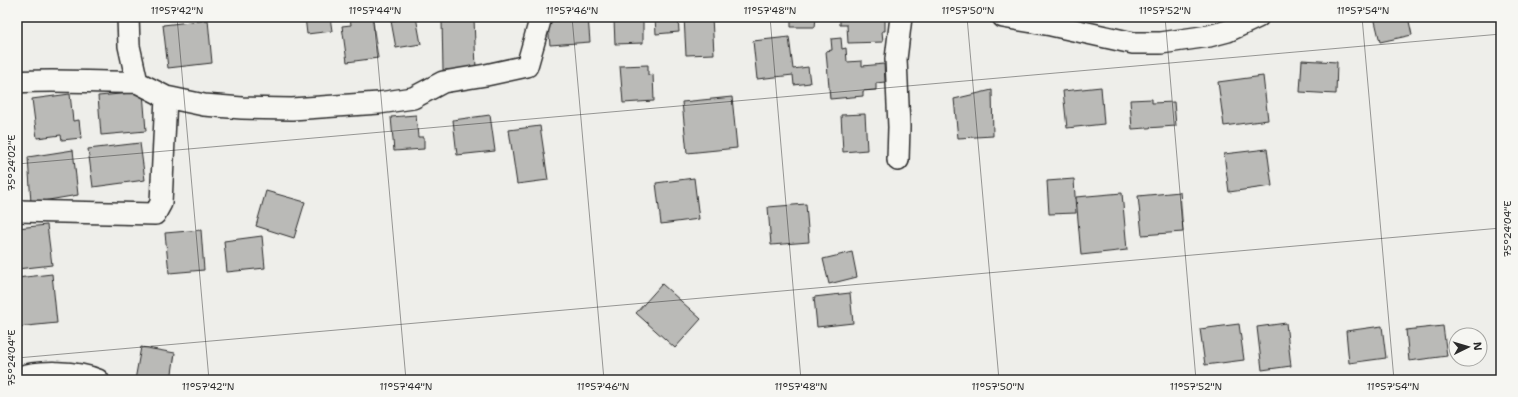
<svg xmlns="http://www.w3.org/2000/svg" width="1518" height="397" viewBox="0 0 1518 397" font-family="'Shantell Sans',sans-serif">
<rect width="100%" height="100%" fill="#eeeeea"/>
<filter id="ink" filterUnits="userSpaceOnUse"><feTurbulence type="fractalNoise" baseFrequency=".025" numOctaves="2"/><feDisplacementMap in="SourceGraphic" scale="8" xChannelSelector="R" yChannelSelector="G"/><feConvolveMatrix kernelMatrix="1 2 1 2 8 2 1 2 1" color-interpolation-filters="sRGB"/></filter>
<g filter="url(#ink)">
<path fill="#babab7" stroke="#2b2b2b" d="M305 17H330L332 31 307 34Z
M350 17H372L378 58 347 62 342 26 351 25Z
M409 17H416L421 44 396 48 391 21Z
M547 17H588L590 42 550 45Z
M655 17H678L679 32 656 34Z
M684 17H712L714 54 686 55Z
M791 17H816L815 27H791Z
M840 17H885V31H882L883 42 848 43 847 25H840Z
M1374 17H1408L1412 35 1380 42Z
M474 19 476 69 443 70 442 20Z
M643 19V43L615 44 614 20Z
M208 20 212 63 168 68 163 25Z
M789 37 793 69 808 67 810 83 794 85 793 75 757 79 753 41Z
M841 38 842 49 846 48 847 62 862 61V66L884 64 885 82 876 83V90L863 91V96L830 99 826 51 832 50 831 39Z
M1302 60 1337 62 1336 94 1300 92Z
M648 65V75L653 74 654 101 623 103 620 66Z
M1263 76 1268 120 1224 126 1218 82Z
M1101 87 1104 124 1067 128 1063 91Z
M992 90 993 136 958 138 954 99Z
M143 92 146 131 101 135 98 96Z
M70 94 73 121 79 120 81 138 62 140 61 135 37 138 32 99Z
M732 97 737 148 687 153 682 102Z
M1152 99V103L1174 102 1176 126 1132 129 1130 100Z
M865 114 867 150 843 152 841 115Z
M416 115 418 137H424V149L394 151 391 117Z
M490 115 495 151 457 155 453 120Z
M540 126 548 180 517 184 509 130Z
M140 143 145 180 93 187 88 149Z
M1267 149 1272 186 1229 192 1224 154Z
M73 150 78 195 31 203 28 157Z
M694 178 699 219 661 224 656 183Z
M1074 179 1076 213 1049 214 1047 181Z
M266 191 305 202 294 238 256 226Z
M1180 192 1183 232 1142 235 1138 196Z
M1122 193 1127 250 1081 255 1076 197Z
M806 204 809 242 771 245 768 207Z
M47 225 52 265 17 269V228Z
M201 230 204 270 169 273 165 233Z
M262 236 265 268 227 272 224 241Z
M852 252 857 277 829 284 823 259Z
M52 274 57 323 17 327V278Z
M662 284 701 319 675 348 636 313Z
M850 293 853 323 817 327 814 297Z
M1286 323 1291 366 1262 370 1257 327Z
M1239 324 1244 360 1205 365 1200 329Z
M1382 326 1386 358 1349 363 1346 331Z
M1443 326 1447 356 1409 361 1406 330Z
M141 347 175 353 171 380H135Z"/>
<g fill="none" stroke-linecap="round" stroke-linejoin="round">
<g stroke="#2b2b2b" stroke-width="24">
<path id="minor" d="M128 17 129 46 137 82 166 97 204 105 242 108 292 109 379 103 413 98 443 82 486 75 527 66 541 17
M1003 17 1051 25 1133 43H1161L1209 36 1228 31 1258 17
M17 82C57 79 97 83 137 82
M898 160 899 127 896 59 901 17
M17 211 155 214 161 203 166 97
M17 378C37 370 78 371 98 380"/>
</g>
<use href="#minor" stroke="#f6f6f2" stroke-width="21"/>
</g>
</g>
<path fill="none" stroke="#2b2b2b" stroke-width="1" stroke-opacity="0.45" d="M177 17 209 380M374 17 406 380M572 17 604 380M770 17 801 380M967 17 999 380M1165 17 1196 380M1362 17 1394 380M17 164 1501 34M17 358 1501 228"/>
<rect width="1518" height="397" fill="none" stroke="#f6f6f2" stroke-width="44"/>
<g transform="translate(1468 347) rotate(85)"><circle r="19" fill="#f6f6f2" stroke="#a5a5a2"/>
<path d="M0-3L7 15L0 10L-7 15Z" fill="#2b2b2b"/>
<text y="-6" font-size="11" font-weight="bold" text-anchor="middle" fill="#2b2b2b">N</text>
</g>
<rect x="22" y="22" width="1474" height="353" fill="none" stroke="#2b2b2b" stroke-width="1.5"/>
<g font-size="10" text-anchor="middle" fill="#2b2b2b">
<text x="177" y="14">11°57'42"N</text>
<text x="375" y="14">11°57'44"N</text>
<text x="572" y="14">11°57'46"N</text>
<text x="770" y="14">11°57'48"N</text>
<text x="968" y="14">11°57'50"N</text>
<text x="1165" y="14">11°57'52"N</text>
<text x="1363" y="14">11°57'54"N</text>
<text transform="translate(11 163) rotate(-90)" y="4">75°24'02"E</text>
<text transform="translate(1507 229) rotate(-90)" y="4">75°24'04"E</text>
<text transform="translate(11 358) rotate(-90)" y="4">75°24'04"E</text>
<text x="208" y="390">11°57'42"N</text>
<text x="406" y="390">11°57'44"N</text>
<text x="603" y="390">11°57'46"N</text>
<text x="801" y="390">11°57'48"N</text>
<text x="998" y="390">11°57'50"N</text>
<text x="1196" y="390">11°57'52"N</text>
<text x="1393" y="390">11°57'54"N</text>
</g>
</svg>
